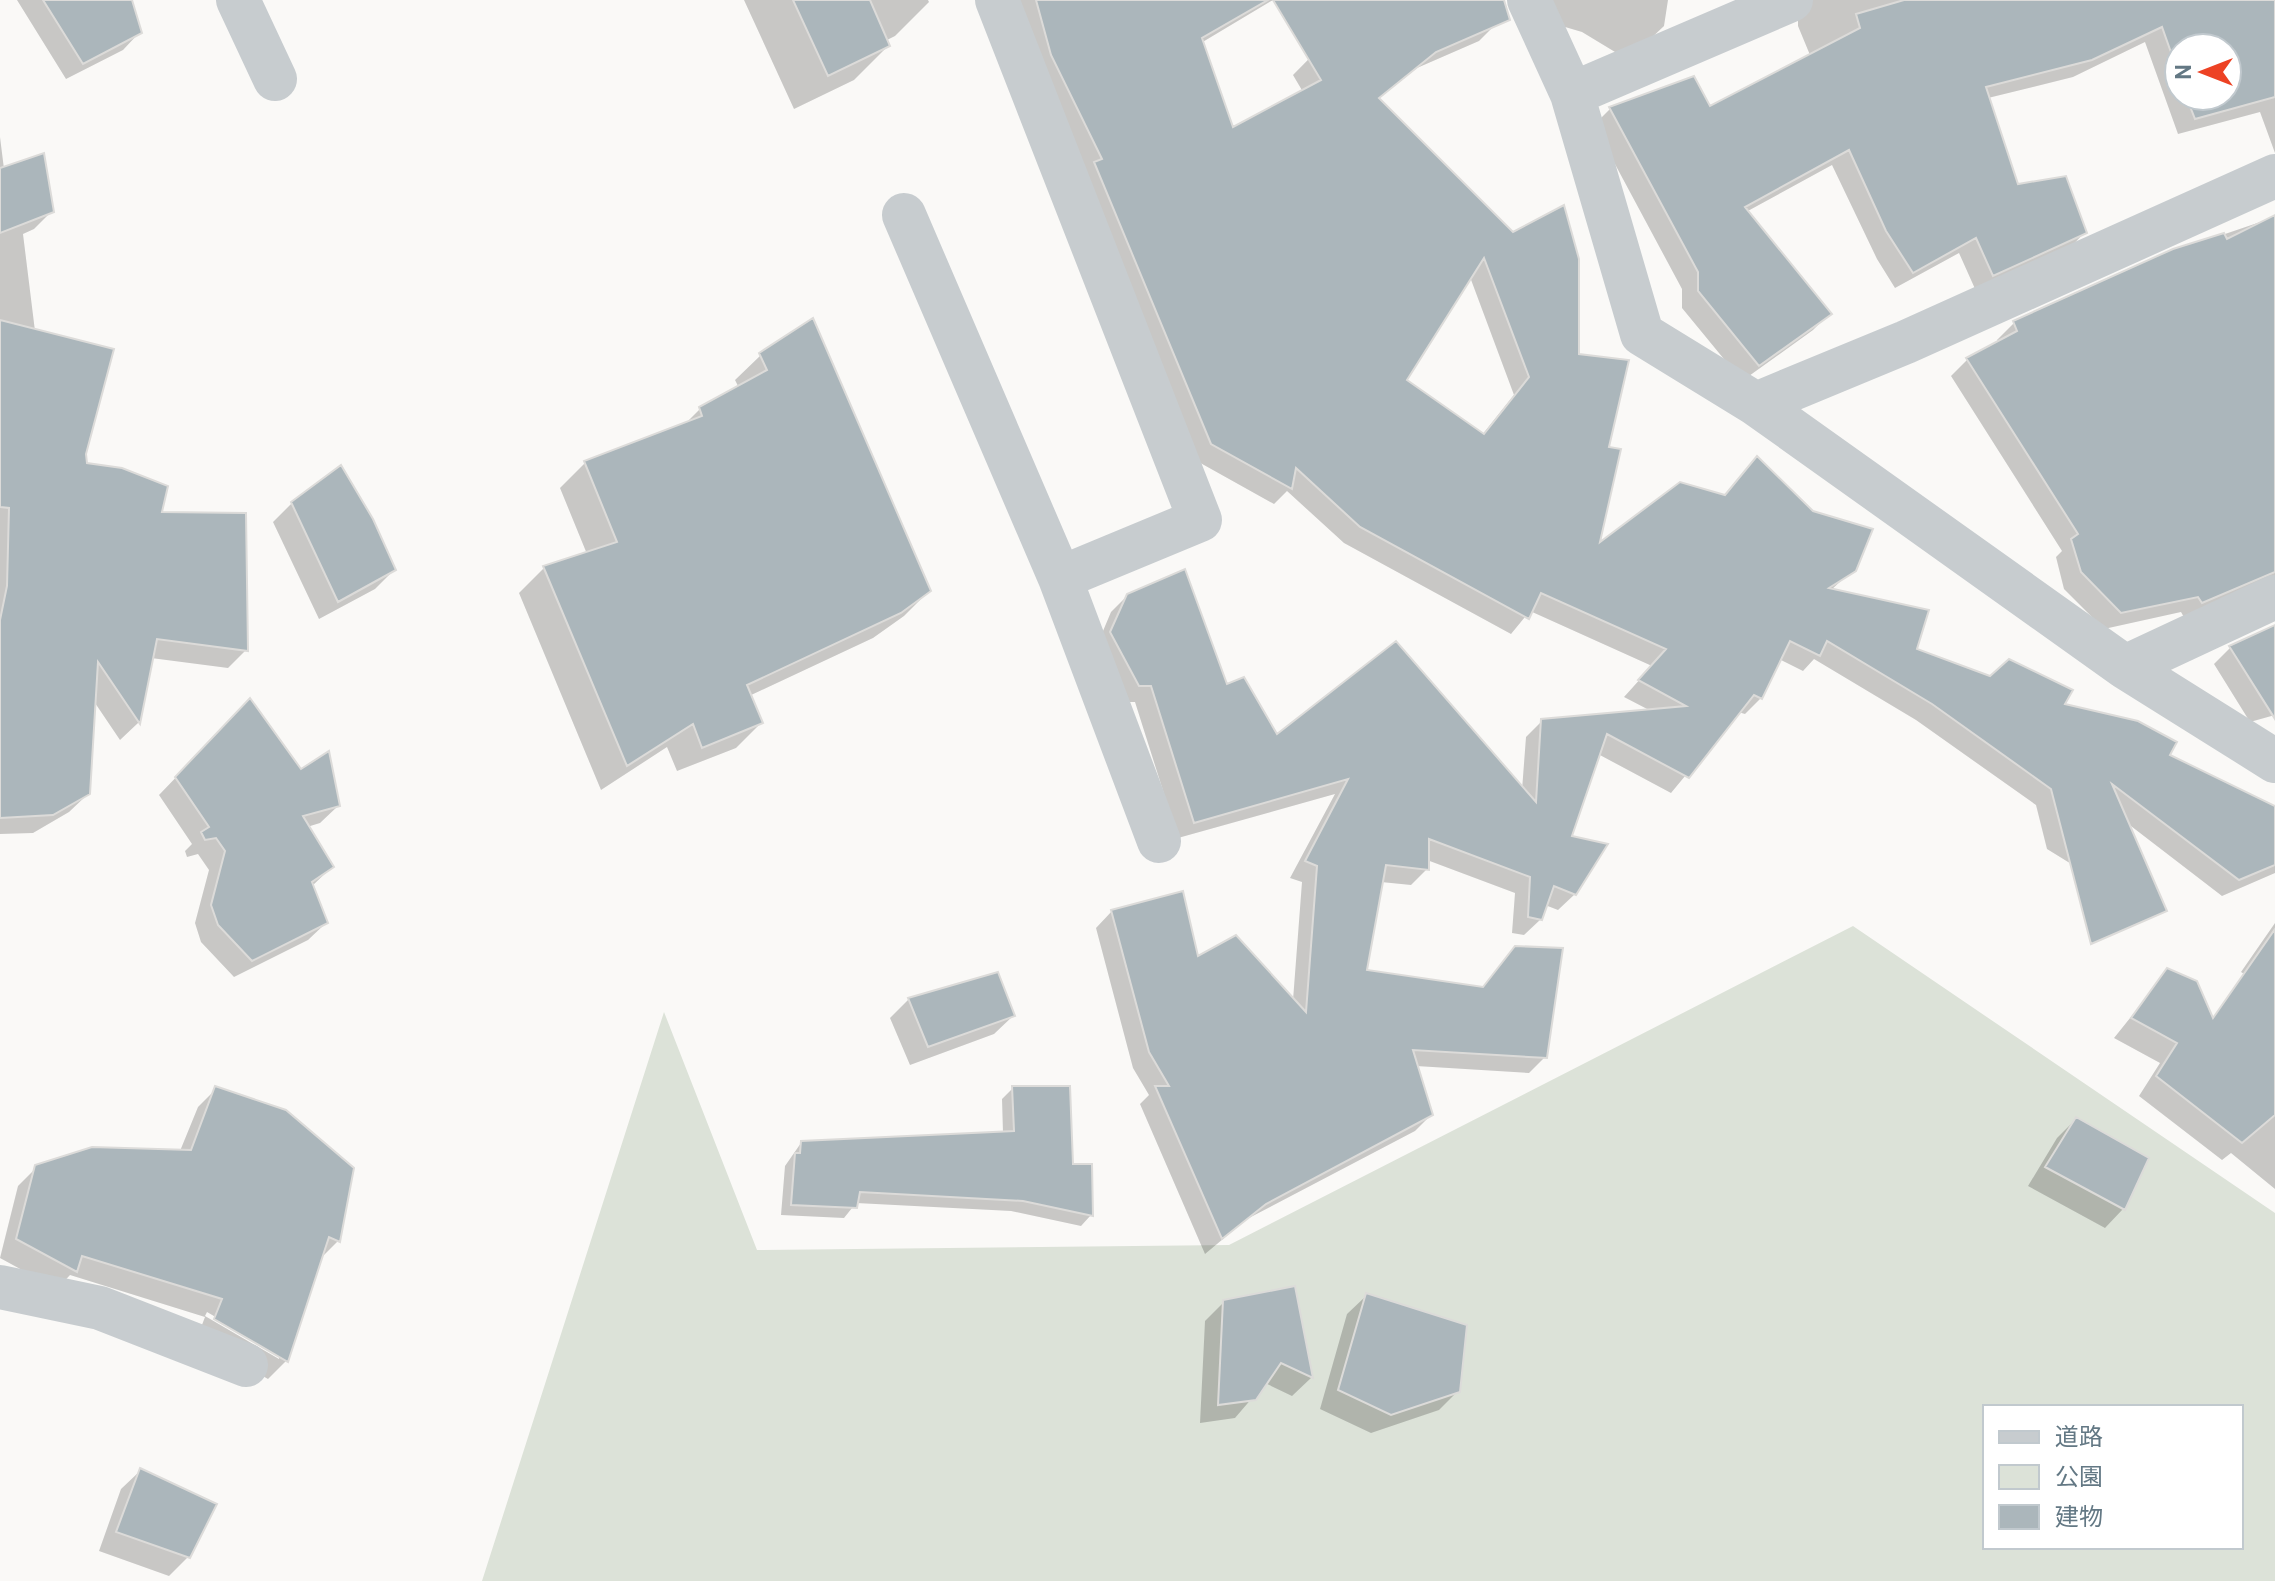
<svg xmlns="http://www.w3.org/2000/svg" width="2275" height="1581" viewBox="0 0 2275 1581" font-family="Roboto,'Noto Sans JP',sans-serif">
<rect width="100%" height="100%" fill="#faf9f7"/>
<path fill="#dce2d8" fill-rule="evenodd" d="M1853 926 2275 1213V1581H482L664 1012 757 1250 1229 1245ZM1985 1407H2241V1547H1985Z"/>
<path fill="#0003" fill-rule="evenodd" d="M17 0H130L139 33 123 50 66 79Z
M744 0H928L929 2 895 36 885 41 888 46 854 80 794 109Z
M1016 0H1273L1201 43 1232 130 1303 92 1293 75 1367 0H1486L1495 25 1479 41 1417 68 1378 99 1577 355 1607 449 1597 547 1723 497 1758 459 1854 569 1831 590 1915 651 2062 705 2275 808V873L2222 896 2127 823 2141 907 2047 849 2036 805 1916 720 1814 659 1803 671 1779 659 1761 698 1745 714 1738 712 1671 793 1598 754 1569 837 1575 894 1558 910 1545 905 1541 919 1524 935 1512 933 1515 893 1427 860V869L1411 885 1381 882 1365 971 1479 996 1516 948 1545 1057 1529 1073 1416 1066 1431 1115 1415 1131 1247 1219 1205 1254 1140 1104 1149 1095 1133 1068 1096 928 1112 911 1196 959 1293 1000 1302 882 1290 878 1335 794 1178 838 1135 702H1122L1095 650 1111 612 1128 595 1277 737 1522 790 1526 737 1542 721 1651 711 1624 697 1652 666 1530 611 1511 634 1344 543 1287 491 1274 504 1195 460ZM1470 277 1514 395 1482 435 1404 381Z
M1524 0H1668L1664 26 1644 45 1620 55 1582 32 1538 19Z
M1790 0H2275V153L2260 112 2178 134 2145 42 2073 77 1988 98 2017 187 2084 233 2068 250 1976 291 1959 253 1895 288 1877 259 1832 165 1746 212 1829 314 1813 330 1742 381 1682 308V289L1594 125 1610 109H1709L1810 55 1798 26V7ZM2179 48H2227V96H2179Z
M0 137 4 169 52 211 34 229 23 234 35 331 86 465 160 514 246 650 228 668 151 658 138 723 120 740 93 700 88 794 69 812 33 833 0 834Z
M2275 217V596L2185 619 2181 612 2104 629 2064 589 2056 557 2062 551 1951 376 1968 359 1999 343 1997 340 2014 323 2172 252Z
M761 355 929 591 904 616 873 638 749 696 761 723 736 748 677 771 667 747 601 790 519 593 544 568 587 554 560 488 585 463 683 426 700 409 739 388 735 380Z
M292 503 394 570 375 589 319 619 273 522Z
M2275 627V715L2250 722 2214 664 2230 648Z
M233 718 338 806 320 823 307 827 332 867 312 886 326 923 308 940 234 977 201 942 195 923 209 870 198 854 187 857 185 851 192 844 159 795Z
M2275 923V993L2241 972Z
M2163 977 2275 1067V1189L2231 1153 2222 1160 2139 1096 2160 1063 2114 1038Z
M909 999 1013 1016 994 1034 910 1065 890 1018Z
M1013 1088 1071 1166 1091 1215 1081 1226 1011 1211 856 1203 844 1218 781 1215 785 1166 801 1143 1003 1133 1002 1099Z
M216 1089 338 1241 320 1259 286 1361 268 1379 197 1338 205 1317 70 1275 57 1289 0 1258 18 1186 37 1167 180 1151 198 1107ZM207 1312 279 1354V1359L205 1316Z
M2076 1119 2147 1159 2123 1209 2105 1228 2028 1186 2057 1138Z
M1293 1288 1311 1378 1292 1396 1265 1383 1235 1418 1200 1423 1205 1321 1224 1302Z
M1366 1296 1458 1391 1439 1410 1371 1433 1320 1409 1347 1314Z
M140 1471 214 1505 188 1557 169 1576 99 1551 121 1489Z"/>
<path fill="#abb6bb" stroke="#dcdbd9" stroke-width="2" fill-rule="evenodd" d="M43 0H132L142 33 83 64Z
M793 0H870L890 46 828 76Z
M1036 0H1268L1202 38 1233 127 1321 80 1273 0H1504L1510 20 1436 52 1379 98 1513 232 1564 205 1579 259V354L1629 360 1609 447 1621 449 1600 542 1680 482 1725 495 1757 456 1813 511 1873 529 1856 571 1829 588 1929 610 1917 649 1990 676 2009 659 2073 690 2065 704 2138 721 2177 742 2170 755 2275 806V865L2239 880 2112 784 2167 911 2091 944 2051 789 1932 704 1827 641 1820 656 1790 641 1762 699 1754 695 1689 778 1607 734 1572 836 1608 844 1576 895 1554 886 1542 920 1528 917 1530 877 1429 839V870L1386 865 1367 970 1483 987 1515 946 1563 948 1547 1058 1413 1050 1433 1115 1266 1204 1222 1239 1155 1086H1169L1149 1052 1111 910 1183 891 1198 956 1236 935 1306 1012 1317 866 1305 861 1348 779 1194 823 1151 686H1139L1110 632 1127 594 1185 569 1227 684 1244 677 1277 734 1396 641 1536 802 1541 719 1686 706 1638 680 1666 649 1541 593 1529 619 1360 527 1296 468 1292 489 1211 444 1094 162 1102 159 1051 55ZM1484 258 1529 377 1484 434 1407 380Z
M1904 0H2275V97L2195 119 2186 96H2227V48H2179V75L2162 27 2092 60 1986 87 2018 184 2066 176 2087 233 1993 276 1976 238 1913 273 1886 231 1849 150 1745 207 1832 314 1759 366 1698 291V272L1609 107 1694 76 1710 106 1860 28 1856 14Z
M44 153 54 212 0 233V168Z
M2275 215V572L2202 603 2198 597 2121 613 2081 572 2071 539 2078 534 1966 358 2017 331 2013 321 2173 249 2224 233 2227 239Z
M813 318 931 591 901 613 747 685 763 723 702 748 693 724 627 766 543 566 617 542 584 461 702 416 699 407 767 370 759 353Z
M0 320 114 349 86 454 87 463 122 468 168 486 162 512 246 513 248 651 157 639 140 724 98 662 90 794 53 815 0 818V620L7 586 9 508 0 507Z
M341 465 373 519 396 570 338 602 291 502Z
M2275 625V719L2229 646Z
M250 698 301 769 329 751 340 806 303 816 334 867 312 882 328 923 252 961 218 925 211 905 225 851 216 838 205 840 201 832 209 827 175 777Z
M2275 929V1115L2242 1143 2156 1076 2177 1043 2131 1018 2167 968 2197 981 2213 1018Z
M998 972 1015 1016 928 1047 908 998Z
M215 1086 286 1110 354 1168 340 1242 329 1237 288 1362 214 1319 222 1299 82 1256 77 1272 16 1239 35 1165 92 1147 191 1150Z
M1012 1086H1070L1073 1164H1092L1093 1216 1023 1201 860 1192 857 1208 791 1205 795 1153H800L801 1141 1014 1131Z
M2076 1117 2149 1158 2125 1210 2045 1167Z
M1295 1286 1313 1378 1281 1363 1256 1400 1218 1405 1223 1300Z
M1366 1293 1467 1325 1460 1392 1391 1415 1338 1390Z
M140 1468 217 1504 190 1558 116 1532Z"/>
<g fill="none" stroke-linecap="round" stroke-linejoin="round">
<path stroke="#c7cccf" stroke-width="44" d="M238 0 275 79
M997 0 1200 520 1060 578
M1529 0 1572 94 1642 334 1756 404 2125 667 2275 761
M1572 94 1791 0
M904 215 1060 578 1159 841
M1756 404 1906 342 2275 176
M2125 667 2275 597
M0 1287 100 1308 246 1365"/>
</g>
<rect x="1983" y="1405" width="260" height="144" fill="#ffffff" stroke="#c1c9ce" stroke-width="2"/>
<rect x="1999" y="1431" width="40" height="12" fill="#c7cccf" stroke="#c1c9ce" stroke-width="2"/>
<text x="2055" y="1445" font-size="24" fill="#637884">道路</text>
<rect x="1999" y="1465" width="40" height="24" fill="#dce2d8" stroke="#c1c9ce" stroke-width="2"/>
<text x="2055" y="1485" font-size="24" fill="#637884">公園</text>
<rect x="1999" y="1505" width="40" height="24" fill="#abb6bb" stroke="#c1c9ce" stroke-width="2"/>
<text x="2055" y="1525" font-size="24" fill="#637884">建物</text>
<g transform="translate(2203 72) rotate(270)"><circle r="38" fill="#ffffff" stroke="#c1c9ce" stroke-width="2"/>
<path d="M0-6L14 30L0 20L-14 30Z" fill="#ed4224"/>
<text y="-12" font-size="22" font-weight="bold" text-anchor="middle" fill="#637884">N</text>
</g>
</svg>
